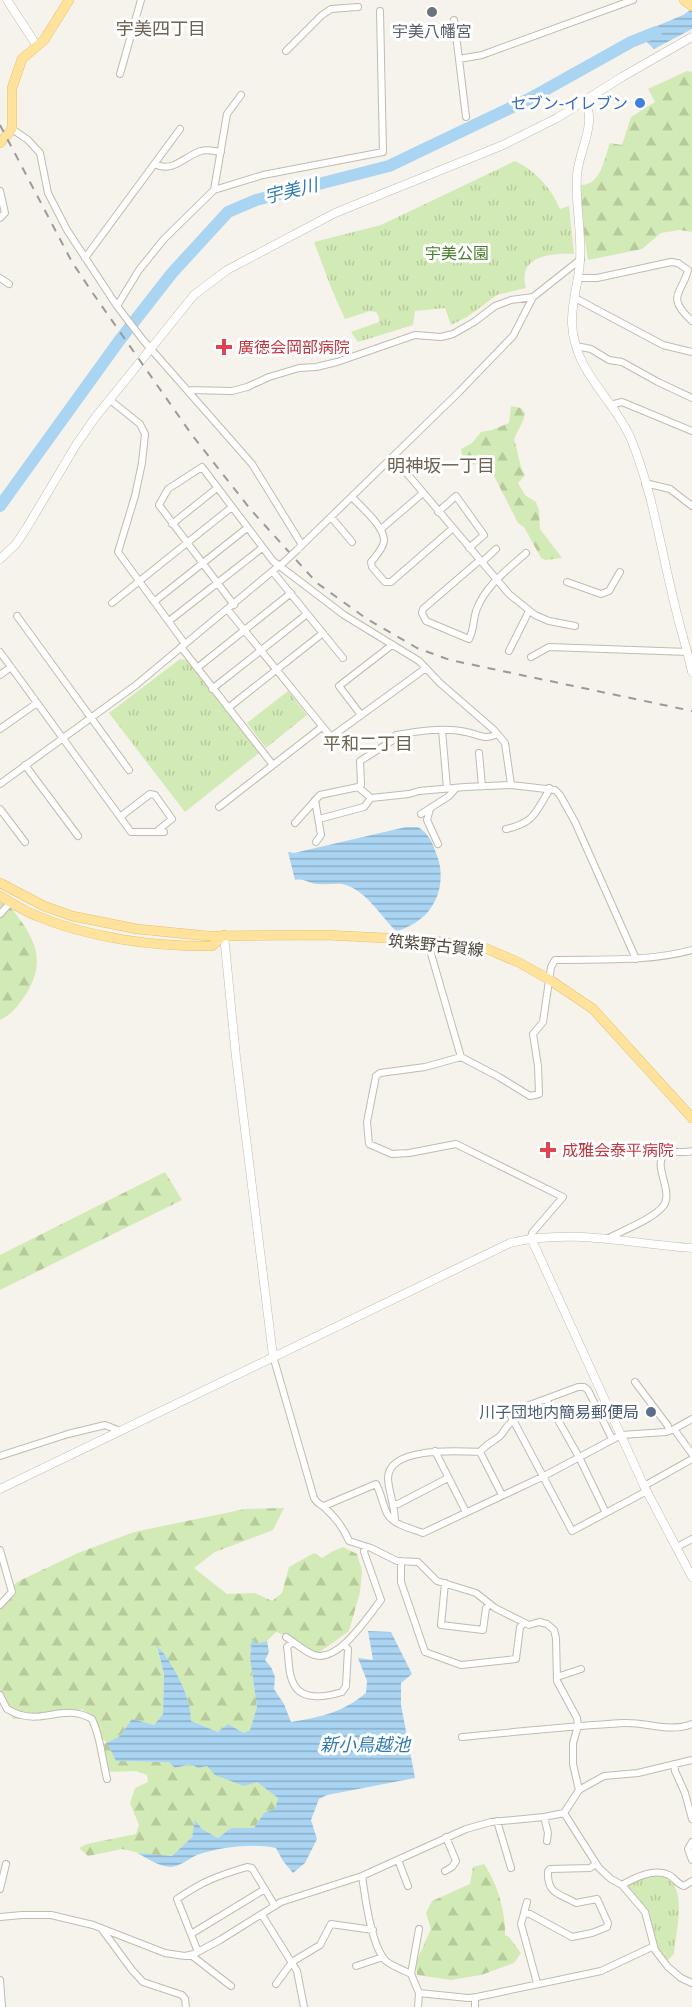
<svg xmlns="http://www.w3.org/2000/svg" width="692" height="2007" viewBox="0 0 692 2007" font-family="Helvetica,'Noto Sans JP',sans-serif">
<defs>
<pattern id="forest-firs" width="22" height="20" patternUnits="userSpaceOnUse" patternTransform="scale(1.5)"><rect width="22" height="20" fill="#d2eab5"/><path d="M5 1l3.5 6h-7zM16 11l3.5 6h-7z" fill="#b6ca9c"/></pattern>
<pattern id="park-tufts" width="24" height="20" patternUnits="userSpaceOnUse" patternTransform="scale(1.5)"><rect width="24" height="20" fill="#d2eab5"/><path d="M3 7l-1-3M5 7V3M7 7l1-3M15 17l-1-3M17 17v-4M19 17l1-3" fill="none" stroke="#b6ca9c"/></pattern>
<pattern id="water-rules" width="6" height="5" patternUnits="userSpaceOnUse" patternTransform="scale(1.5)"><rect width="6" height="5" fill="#a9d4f2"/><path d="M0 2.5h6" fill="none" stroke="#8caec5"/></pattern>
</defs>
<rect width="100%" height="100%" fill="#f6f3ec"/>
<path fill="url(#forest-firs)" d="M687 71 692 72V232L680 230 661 233 642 249 588 260 583 228 580 185C601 186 604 159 610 143L622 145 631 117 655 102 648 89Z
M511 406 521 408 525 413C524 423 517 430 514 440 519 452 518 464 525 475L518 483 525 495 536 502 539 510 540 529 562 558 545 560 541 558 524 527 518 523 490 468 486 465 464 464 461 449 472 443 481 432 492 430 509 423Z
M0 897C8 903 15 913 21 921 39 946 43 967 26 994 19 1005 12 1014 0 1020Z
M165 1172 182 1200 0 1290V1255Z
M284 1508 273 1530 215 1552 194 1568 227 1594 255 1593 272 1601 282 1593 289 1567 314 1553 322 1558 333 1551 343 1547 357 1554 362 1571 360 1592 349 1631 320 1652H310L295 1639 276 1632 267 1641 256 1644 252 1639 250 1658 257 1707 250 1730 244 1733 228 1724 218 1732 191 1721C192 1700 173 1662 157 1647L164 1674 163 1714 154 1725 132 1720 120 1736 108 1743 116 1761 170 1762 175 1768 192 1764 208 1766 257 1781 278 1798 275 1809 264 1813 254 1828H231L218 1838 202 1829 195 1821 192 1837 172 1856 144 1854 122 1849 88 1856 79 1848 87 1844 136 1834 139 1825 130 1803 135 1788 148 1782 147 1775 136 1771 108 1772 103 1745 107 1742 103 1740 96 1719 82 1709 44 1719H13L0 1697V1601L17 1582 78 1553 134 1532 245 1509Z
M484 1864C497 1883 506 1912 505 1935L509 1937 521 1953 514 1963 481 1975 451 1980 417 1975 416 1962 431 1929 426 1913 432 1901 470 1884 473 1867Z"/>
<path fill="url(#park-tufts)" d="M515 161C536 171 551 188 560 209L569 206 574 254C550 253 517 256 526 288L497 295 467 317 451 325 445 308 415 311 413 325 358 342 351 332 379 322V317L376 312 370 311 345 319 332 290 314 242 381 225Z
M180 659 187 660 259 753 185 812 109 713Z
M288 691 307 715 266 748 247 723Z
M653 1875C692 1875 676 1927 674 1954L667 1961 656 1947 649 1911 629 1889V1884Z"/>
<path fill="url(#water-rules)" d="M692 9V29L654 49 638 34 683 15Z
M406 827H418C429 834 432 842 436 853 446 876 440 905 419 920 413 925 405 928 398 931L395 930C380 915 364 888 342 884 334 883 326 885 318 884 309 884 305 878 295 880L288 852 294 853Z
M368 1631 391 1632 412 1674 401 1683V1705L415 1778 327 1795 319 1799 311 1820 317 1839 305 1863 293 1873 283 1861 276 1848C252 1843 220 1847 197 1855 188 1859 181 1866 171 1867 160 1867 147 1858 137 1853L172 1856 192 1837 195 1820 202 1829 218 1838 231 1828H254L264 1813 275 1809 278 1798 257 1782 244 1786 215 1775 207 1766 198 1768 191 1764 175 1768 169 1762 116 1761 107 1743 120 1736 132 1719 154 1725 163 1714 164 1674 157 1646C173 1662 192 1699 191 1721L218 1732 228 1724 244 1733 250 1730 257 1707 250 1658 252 1638 256 1644 267 1641 269 1652 265 1660 271 1667 275 1677 274 1689 284 1704 291 1722C320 1717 342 1713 366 1693L367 1681 358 1658 373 1660Z"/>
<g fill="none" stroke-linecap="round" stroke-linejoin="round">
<path stroke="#a9d4f2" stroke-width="12" d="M0 506 119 341 172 273 228 212 256 200 389 166 529 99 631 42 656 32"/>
<g stroke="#c2bbae" stroke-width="8">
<path id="minor" d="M454 20 459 59 482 55 633 0
M286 51 322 15 331 9 358 7
M459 59 466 117
M120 74 141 0
M12 129 28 140 40 153 48 193 67 230 117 306 143 340 252 464 302 545
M155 164C172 174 186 155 201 151 207 149 214 151 221 152
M214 190 227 114 241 95
M0 191 5 213 0 218
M85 258 180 129
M0 278 9 284
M579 278H597L671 262 678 263 688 270C682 294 665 296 692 321
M575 298 663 345 692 352
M117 306 139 270 164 239 214 190 263 175 383 152 380 11
M576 346 591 349 609 360 622 362 658 382 692 398
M187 390 232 391 247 387 269 377 299 368 316 367 337 362 415 335 441 337 453 334 474 322 495 306 511 300 533 297
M110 400 140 424 145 434 142 463 135 496 118 552 185 644
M610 405 622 402 692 431
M393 457 509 594 535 615 549 621 575 626
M645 483 670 489 692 506
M352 497C361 507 385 527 384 541 383 549 376 556 371 562L372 567 385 582H391L453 528
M438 512 456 496 484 535 469 548
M331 517 352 542
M172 524 217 488
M381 529 423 493
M300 547 459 392 513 336 533 297 581 259
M480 560 423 609 422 613 426 621 469 639C474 630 473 621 476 611 485 586 507 570 526 553
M482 562 496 549
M273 572 343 658
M567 582 601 594 609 591 620 572
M155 601 247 528
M112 603 232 507
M234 605 159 505 168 489 202 467 273 561 344 615 419 661 440 683 494 730 505 743 511 785
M228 610 331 737 426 668
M17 616 129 770
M169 621 262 548
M181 647 273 765
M509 651 529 611
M0 652 131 832H164
M531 657 549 647 688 652
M197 668 291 593
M0 675 11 667
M212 689 307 614
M228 708 323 633
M361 715 339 686 392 645
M0 729 37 703
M442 730 447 788
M479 753 482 786
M25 765 78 836
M0 784 136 685 281 564
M358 787 361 785 360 761 395 739 396 735C418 731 444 727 466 732 478 734 485 741 497 734
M315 800 321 835 316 842
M219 807 322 727
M0 809 25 842
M430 809 427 820 438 844
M421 814 449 796 456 788
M120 817 150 794 155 795 172 819 157 831
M319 819 364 807 371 798
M295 823 320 795 358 787 371 798 409 794 419 791 465 787 511 785 555 790 560 795 575 822 636 959
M506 829C533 823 535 814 548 792L549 788
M0 914 11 902
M427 940 461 1057 499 1077 530 1096 539 1094 538 1066 533 1034 543 1022 551 967 555 960C601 959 648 962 692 950
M461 1057 425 1067 380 1073 376 1076 367 1122 369 1144 392 1154 409 1153 456 1144 563 1197 532 1233 531 1238
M607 1239C623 1230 654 1219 664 1205 673 1191 653 1165 664 1155 672 1149 684 1154 692 1151
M273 1356 314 1498C317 1504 321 1504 325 1508 335 1517 344 1529 349 1541L371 1548 397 1561 418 1562 437 1581 476 1593 495 1608 529 1625 539 1622 547 1624 554 1630 556 1638 557 1681 577 1718 578 1726 573 1743V1764L579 1790
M635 1382 668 1426 669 1431
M546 1399 579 1457 606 1513
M674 1429 692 1454
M612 1439 588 1390 584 1387H578L524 1407 511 1416 572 1531 647 1491
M435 1451 466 1512
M480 1452C486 1444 493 1442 500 1436 505 1431 506 1425 513 1421
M0 1456 68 1434 105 1425 120 1431
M644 1486 692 1459
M394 1504H398L448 1478
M324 1506 376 1484C382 1495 383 1507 388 1515 394 1525 413 1529 423 1533L544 1476 621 1435 666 1432 674 1429 692 1419
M395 1521C395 1506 389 1493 388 1479 387 1446 459 1451 480 1452L502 1495
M677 1547 692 1539
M0 1550 12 1592 0 1605
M401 1561V1582L425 1652 461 1665 516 1659 520 1627 524 1623
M445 1583 441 1625 483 1630 486 1608 490 1604
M286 1637C294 1642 305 1652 314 1655 339 1663 368 1616 381 1600L364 1552 365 1546
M293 1642 287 1647C289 1657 288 1671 292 1680 299 1702 326 1697 342 1692L346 1686 348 1649 344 1645
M557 1677 581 1669
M0 1695 7 1709C11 1711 16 1714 21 1715 46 1722 66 1704 92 1719 101 1738 102 1759 107 1779
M462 1737C516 1732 570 1726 624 1723 647 1722 669 1733 692 1724
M674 1764 675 1771 685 1793 692 1819
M564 1813 599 1868 611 1879 622 1885 645 1912 655 1950 668 1967 681 1978 692 1983
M564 1813 579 1790 604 1776 638 1773 692 1760
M544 1817 548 1833 547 1841
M497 1821 511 1868
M692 1842 688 1849 692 1860
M398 1860 408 1886
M445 1871 452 1867 456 1861 446 1837
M362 1876C365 1896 371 1946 386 1961 392 1966 403 1970 411 1974L419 1993 418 2007
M622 1885C634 1878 655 1868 669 1875 675 1878 677 1884 684 1886L692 1881
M0 1889 6 1864
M527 1902 521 1924 537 1983
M524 1913 530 1914 572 1937 592 1933 607 1927 608 1923 597 1899 576 1903C558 1893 547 1894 548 1871L550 1869 590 1868 596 1864
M262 1915 297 1971 304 2007
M0 1917 22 1915H51L93 1925 165 1953 185 1956 194 1954 220 1940 281 1902 362 1876 466 1829 491 1822 544 1817 564 1813
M101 1928 132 1970 143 1982 182 1995 185 1999 186 2007
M191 1934 265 1889
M198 1952 177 1899C203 1881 217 1876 247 1867L252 1868 275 1906
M191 1955 231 1986
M356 1966 383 1957
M411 1974 419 1929
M0 1980 2 2007
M276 1984 292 1962 320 1945 331 1924 373 1930
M419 1993 468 1998 477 1997 601 1971 652 1947
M475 1997V2007"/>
</g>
<g stroke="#c2bbae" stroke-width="9">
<path id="tertiary" d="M7 0 37 46
M585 101C597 125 579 149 577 175 575 204 582 232 580 261 579 281 571 303 572 324 575 374 613 397 631 439 653 493 661 550 675 606 680 628 687 649 692 672
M0 559 16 544 26 529 76 445 94 419 194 295 227 270 335 213 503 145 557 118 622 77 692 37
M224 935 236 1057 273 1356
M531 1238 644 1486 692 1577
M0 1489 510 1243C569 1228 632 1244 692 1248"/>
</g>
<g stroke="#e6c16a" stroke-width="10">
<path id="primary" d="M684 0 692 6
M0 143 12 129V88L22 59 44 40 69 0
M0 883 44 906 72 916 137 929 208 936 325 935 427 940 485 948 520 963 550 980 593 1009 692 1118
M0 896C12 903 24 911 37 916 89 938 156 947 212 946L224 935"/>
</g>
<use href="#minor" stroke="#fff" stroke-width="6"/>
<use href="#tertiary" stroke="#fff" stroke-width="8"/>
<use href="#primary" stroke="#ffe39c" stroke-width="9"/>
<path stroke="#9a9a9a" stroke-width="2" stroke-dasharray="8 8" stroke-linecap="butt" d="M0 125 72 262 92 292 192 435 251 510 317 583 367 619 417 648 450 660 692 711"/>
<g stroke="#c2bbae" stroke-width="8" stroke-linecap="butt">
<path id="minor-bridge" d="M282 564 298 549"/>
</g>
<use href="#minor-bridge" stroke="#fff" stroke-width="6"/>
</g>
<circle fill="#6b7280" stroke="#fff" stroke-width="2" cx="432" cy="12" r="6"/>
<circle fill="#3f7fe0" stroke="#fff" stroke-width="2" cx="640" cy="103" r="6"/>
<g fill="#e0444e" stroke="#fff" stroke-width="2">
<path d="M221 338h6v6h6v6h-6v6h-6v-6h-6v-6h6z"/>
<path d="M545 1141h6v6h6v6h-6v6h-6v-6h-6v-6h6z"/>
</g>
<circle fill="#5c6f8a" stroke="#fff" stroke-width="2" cx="651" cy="1412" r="6"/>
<g text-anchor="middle" stroke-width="6" stroke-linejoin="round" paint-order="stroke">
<g font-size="16" fill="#5b616d" stroke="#fff">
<text x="432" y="37">宇美八幡宮</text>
</g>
<g font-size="16" fill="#366cbe" stroke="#fff" text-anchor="end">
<text x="628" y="109">セブン-イレブン</text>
</g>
<g font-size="16" fill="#4a7f2a" stroke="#fff">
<text x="457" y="259">宇美公園</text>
</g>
<g font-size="16" fill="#be3a42" stroke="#fff" text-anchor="start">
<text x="238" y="353">廣徳会岡部病院</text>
<text x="562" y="1156">成雅会泰平病院</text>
</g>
<g font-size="16" fill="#4b4439" stroke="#fff">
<text transform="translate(436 945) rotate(6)" y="6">筑紫野古賀線</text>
</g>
<g font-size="16" fill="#4e5e75" stroke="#fff" text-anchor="end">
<text x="639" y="1418">川子団地内簡易郵便局</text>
</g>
<g font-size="18" fill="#6e6250" stroke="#fff">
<text x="161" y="35">宇美四丁目</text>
<text x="441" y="472">明神坂一丁目</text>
<text x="368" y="750">平和二丁目</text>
</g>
<g font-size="18" font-style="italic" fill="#2e7ab2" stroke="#fff">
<text transform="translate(291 191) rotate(-14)" y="6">宇美川</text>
<text x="365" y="1751">新小鳥越池</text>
</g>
</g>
</svg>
